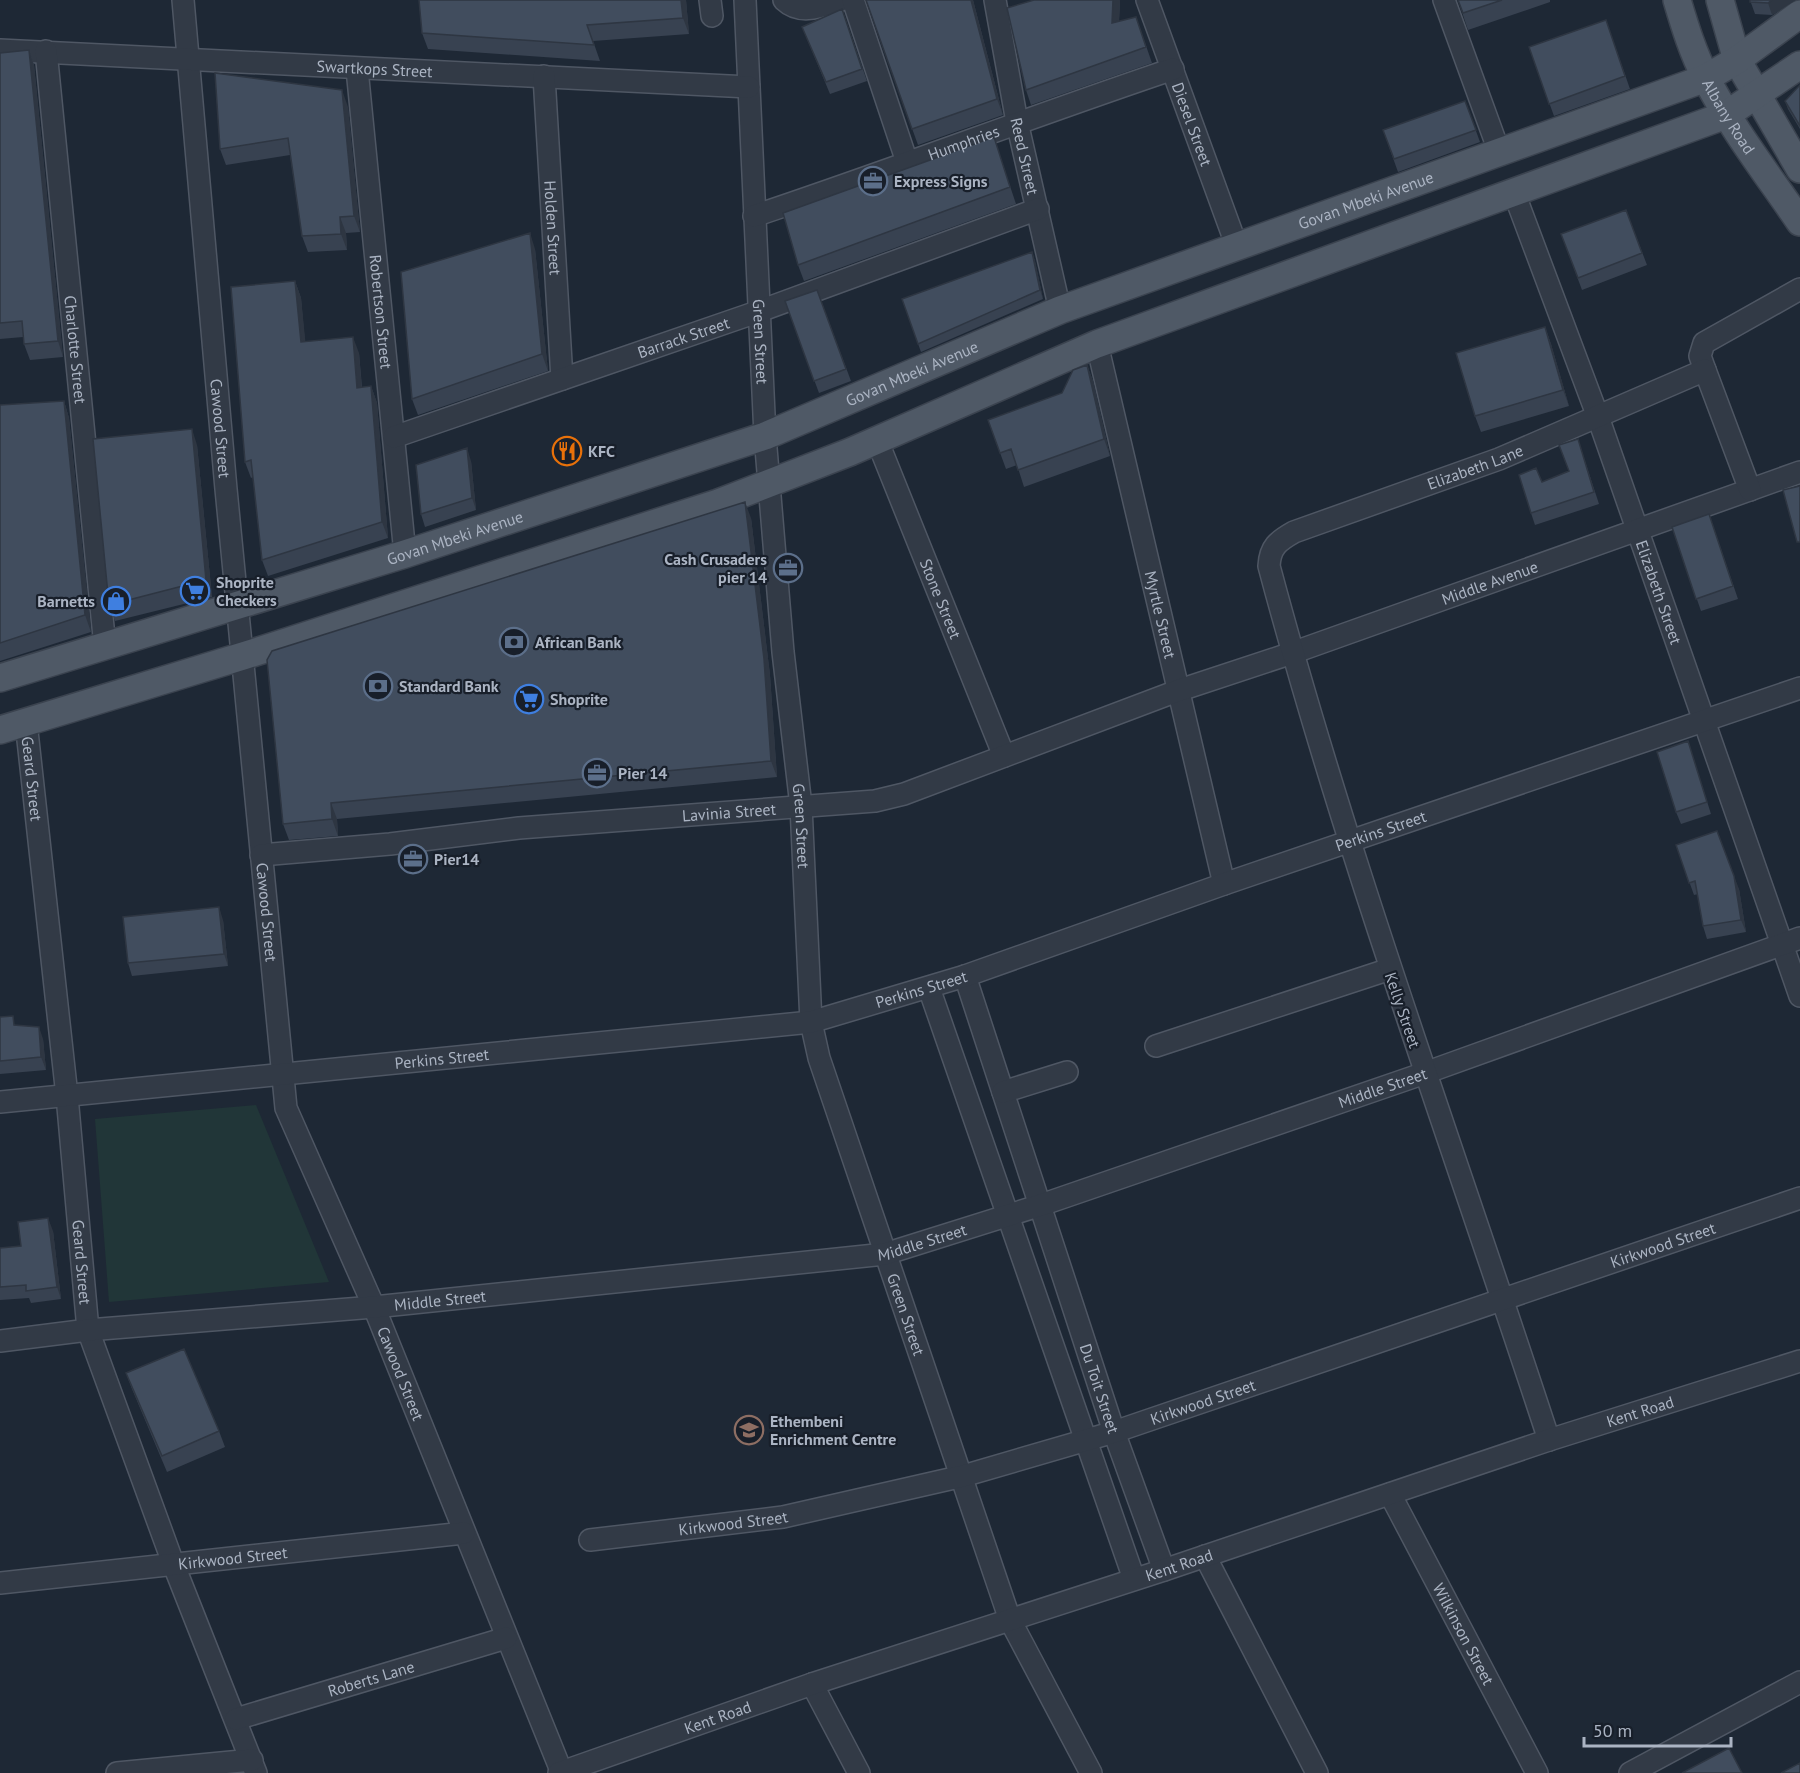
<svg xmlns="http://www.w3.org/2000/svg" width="1800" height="1773" viewBox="0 0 1800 1773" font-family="'PT Sans',sans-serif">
<rect width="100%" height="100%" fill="#1e2835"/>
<path fill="#213638" d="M256 1105 329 1282 109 1302 95 1119Z"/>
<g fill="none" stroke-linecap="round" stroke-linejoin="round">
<g stroke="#4f5764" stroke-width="24">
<g id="minor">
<path id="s1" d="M183 0 226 489 286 1108 374 1307 562 1773"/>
<path d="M710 0 712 16"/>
<path id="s2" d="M745 0 765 436 783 652 801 806 811 1022 819 1058 1010 1620 1091 1773"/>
<path d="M784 0C801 16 822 6 841 0"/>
<path d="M853 0 908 165"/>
<path id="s3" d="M995 0 1017 122 1060 310"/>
<path id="s4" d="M1147 0 1237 247"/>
<path d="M1444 0 1500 154"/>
<path id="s5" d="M0 50 749 87"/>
<path id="s6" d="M46 51 105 647"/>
<path id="s7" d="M357 69 405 554"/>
<path id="s8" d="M544 76 562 379"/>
<path id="s9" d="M1513 190 1598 417 1800 996"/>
<path id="s10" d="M754 216C895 169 1033 116 1173 69"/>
<path id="s11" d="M1097 344 1224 884"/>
<path d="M1705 370 1700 356 1704 343 1800 289"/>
<path id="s12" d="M394 437 757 312 1038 209"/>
<path id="s13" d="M877 440 1004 756"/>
<path id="s14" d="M26 722 67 1096 88 1330 173 1563 256 1773"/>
<path id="s15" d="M261 855 390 844 519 828 875 801 904 794 1177 691 1292 653 1800 472"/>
<path id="s16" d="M965 976 1114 1432 1164 1570"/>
<path d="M929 988 1134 1579"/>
<path d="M1156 1046 1390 969"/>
<path d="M1003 1092 1067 1072"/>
<path id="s17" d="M0 1102 811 1022 965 976 1224 884 1800 688"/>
<path id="s18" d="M0 1341 88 1330 374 1307 885 1254 1041 1205 1425 1073 1800 938"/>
<path id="s19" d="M1549 1440C1454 1149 1348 862 1269 566 1270 547 1278 541 1294 532L1499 459 1705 370 1750 490"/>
<path id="s20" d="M1390 1494 1537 1773"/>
<path id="s21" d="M590 1540 783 1517 963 1476 1114 1432 1800 1198"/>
<path d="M1205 1556 1317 1773"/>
<path id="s22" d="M0 1583 464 1533"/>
<path d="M812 1684 859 1773"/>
<path id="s23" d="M236 1719 506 1638"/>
<path d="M117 1773 252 1760"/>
<path id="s24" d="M559 1773 812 1684 1164 1570 1549 1440 1800 1361"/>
<path d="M1630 1773 1800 1682"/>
</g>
</g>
<g stroke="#3b434f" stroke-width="30">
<g id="major">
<path id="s25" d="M1677 0C1685 27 1693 53 1706 78 1732 129 1768 175 1800 222"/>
<path d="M1720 0 1737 60 1800 169"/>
<path id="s26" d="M0 678 405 554 765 436 1060 310 1706 78 1737 60 1800 14"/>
<path d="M0 730 243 656 718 503 850 452 1097 344 1726 115 1800 65"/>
</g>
</g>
<use href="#minor" stroke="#323a46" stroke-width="21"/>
<use href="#major" stroke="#4f5966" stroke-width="27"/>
</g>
<path fill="#384251" d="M419 0H686L689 34 593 41 600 61 428 49 422 33Z
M866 0H973L1003 115 918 145Z
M1034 0H1120L1119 22 1136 17 1152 63 1031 105 1026 90Z
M1458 0H1550V2L1468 30Z
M1750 0H1796L1772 15 1755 14Z
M842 9 867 81 830 94 802 27Z
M1606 20 1630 89 1554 116 1529 47Z
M29 50 34 65 63 357 30 360 24 344 23 337 0 339V53Z
M1800 85V129L1788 109 1785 101Z
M1465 101 1480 142 1398 172 1383 130Z
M348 107 360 232 346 233 347 250 308 252 302 236 290 155 226 165 220 149Z
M999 153 1016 204 804 281 798 265Z
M1626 210 1647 265 1582 290 1561 234Z
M535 249 548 371 418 415 412 399Z
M1032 252 1035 261 1043 299 921 352 902 299Z
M295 281 301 298 305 342 359 353 362 387 371 386 377 403 388 538 268 576 262 560 253 477 251 478 245 462Z
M817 290 851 381 819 393 785 301Z
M1545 327 1551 344 1569 406 1481 432 1475 416Z
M1087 365 1093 381 1110 456 1024 487 1017 465 1006 469 988 420 1062 393Z
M64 401 69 418 91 632 0 661V405Z
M197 445 212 597 115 621 109 605Z
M1582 452 1599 504 1535 525 1531 513 1542 482 1569 472Z
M471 461 476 510 425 527 421 514Z
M1709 514 1738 599 1701 611 1672 527Z
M751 518 770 675 777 777 337 819 338 836 289 840 283 824Z
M1688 741 1711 814 1681 824 1676 812Z
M1676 845 1739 889 1746 932 1707 939 1703 926 1698 894 1694 895Z
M223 920 228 966 132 976 128 963Z
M0 1017 43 1039 46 1070 0 1074Z
M53 1231 61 1299 31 1303 29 1298 0 1300V1248L21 1246Z
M126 1373 219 1431 225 1447 167 1472 132 1389Z"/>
<path fill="#2e3642" d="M681 0H686L689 34 683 18Z
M971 0H973L1003 115 997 99Z
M1113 0H1120L1118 39 1112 23Z
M1772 0H1796L1772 15 1768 3Z
M29 50 34 65 63 357 58 341Z
M342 90 348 107 360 232 354 216Z
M340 217 346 233 347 250 341 234Z
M530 233 535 249 548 371 542 354Z
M1032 252 1035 261 1043 299 1040 290Z
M295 281 301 298 307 358 301 342Z
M1545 327 1551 344 1569 406 1563 390Z
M353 337 359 353 363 404 357 388Z
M1087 365 1093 381 1110 456 1104 439Z
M371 386 377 403 388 538 382 522Z
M64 401 69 418 91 632 85 615Z
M192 429 197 445 212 597 206 580Z
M467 448 471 461 476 510 472 498Z
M745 502 751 518 770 675 777 777 771 761Z
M331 803 337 819 338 836 332 819Z
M1734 876 1739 889 1746 932 1741 920Z
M219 907 223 920 228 966 224 954Z
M39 1027 43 1039 46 1070 41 1057Z
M48 1218 53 1231 61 1299 57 1287Z"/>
<path fill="#414d5e" stroke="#2e3642" stroke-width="1.5" d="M419 0H681L683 18 587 25 594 45 422 33Z
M866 0H971L997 99 912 129Z
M1034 0H1113L1112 23 1136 17 1146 47 1026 90 1007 8Z
M1458 0H1502L1463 13Z
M1750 0H1772L1768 3 1750 2Z
M842 9 862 69 826 82 802 27Z
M1606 20 1625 76 1549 104 1529 47Z
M29 50 58 341 24 344 22 321 0 323V53Z
M215 73 342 90 354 216 340 217 341 234 302 236 288 138 220 149Z
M1800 85V126L1785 101Z
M1465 101 1476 130 1394 159 1383 130Z
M994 137 1010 187 798 265 783 213Z
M1626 210 1642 253 1578 278 1561 234Z
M530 233 542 354 412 399 401 272Z
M1032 252 1040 290 918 344 902 299Z
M295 281 301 342 353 337 357 388 371 386 382 522 262 560 251 460 245 462 231 287Z
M817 290 846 369 814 381 785 301Z
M1545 327 1563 390 1475 416 1456 353Z
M1087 365 1104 439 1018 470 1011 449 1000 453 988 420 1062 393 1073 370Z
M64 401 85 615 0 643V405Z
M192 429 206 580 109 605 93 439Z
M1578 439 1594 492 1531 513 1519 475 1536 468 1542 482 1569 471 1559 445Z
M467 448 472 498 421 514 416 465Z
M1800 486V542H1797L1783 490Z
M745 502 764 659 771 761 331 803 332 819 283 824 267 660 272 651Z
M1709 514 1733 586 1696 599 1672 527Z
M1688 741 1707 802 1676 812 1657 752Z
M1717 831 1734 876 1741 920 1703 926 1695 881 1689 883 1676 845Z
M219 907 224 954 128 963 123 917Z
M13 1016 14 1025 39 1027 41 1057 0 1061V1017Z
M48 1218 57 1287 26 1291V1285L0 1287V1248L21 1246 18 1222Z
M184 1349 219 1431 162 1456 126 1373Z
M1729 1748 1742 1773H1682Z
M1800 1763V1773H1781Z"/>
<defs>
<g id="office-ring" transform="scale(1.5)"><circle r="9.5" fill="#181f2a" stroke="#5c6f8a" stroke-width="1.5"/><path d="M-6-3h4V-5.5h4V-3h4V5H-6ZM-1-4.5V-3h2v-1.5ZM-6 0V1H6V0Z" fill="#5c6f8a"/></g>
<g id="restaurant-ring" transform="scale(1.5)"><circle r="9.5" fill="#181f2a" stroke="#e8710a" stroke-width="1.5"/><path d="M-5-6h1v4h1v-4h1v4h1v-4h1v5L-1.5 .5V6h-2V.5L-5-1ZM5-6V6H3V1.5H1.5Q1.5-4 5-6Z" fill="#e8710a"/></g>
<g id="supermarket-ring" transform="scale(1.5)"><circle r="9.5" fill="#181f2a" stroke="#3f7fe0" stroke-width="1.5"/><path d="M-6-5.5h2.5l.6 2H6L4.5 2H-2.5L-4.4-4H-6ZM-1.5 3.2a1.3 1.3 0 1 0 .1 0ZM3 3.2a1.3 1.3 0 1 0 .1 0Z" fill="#3f7fe0"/></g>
<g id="shop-ring" transform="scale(1.5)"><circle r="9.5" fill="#181f2a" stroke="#3f7fe0" stroke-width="1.5"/><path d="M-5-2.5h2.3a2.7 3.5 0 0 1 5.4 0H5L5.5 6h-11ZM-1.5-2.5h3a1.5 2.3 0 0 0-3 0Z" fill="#3f7fe0"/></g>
<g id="bank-ring" transform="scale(1.5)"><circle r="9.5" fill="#181f2a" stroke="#5c6f8a" stroke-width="1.5"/><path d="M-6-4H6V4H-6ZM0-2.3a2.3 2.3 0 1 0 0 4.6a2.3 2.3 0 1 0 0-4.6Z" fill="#5c6f8a"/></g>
<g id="school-ring" transform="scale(1.5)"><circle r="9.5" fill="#181f2a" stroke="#8d6e63" stroke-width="1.5"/><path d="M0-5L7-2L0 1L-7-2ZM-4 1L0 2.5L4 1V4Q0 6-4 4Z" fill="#8d6e63"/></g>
</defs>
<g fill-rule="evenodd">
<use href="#office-ring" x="873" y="181"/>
<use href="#restaurant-ring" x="567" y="451"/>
<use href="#office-ring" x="788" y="568"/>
<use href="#supermarket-ring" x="195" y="591"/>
<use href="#shop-ring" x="116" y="601"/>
<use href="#bank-ring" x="514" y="642"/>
<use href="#bank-ring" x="378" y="686"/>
<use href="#supermarket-ring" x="529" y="699"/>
<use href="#office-ring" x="597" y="773"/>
<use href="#office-ring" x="413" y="859"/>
<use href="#school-ring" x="749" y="1430"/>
</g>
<g text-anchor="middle" stroke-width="4.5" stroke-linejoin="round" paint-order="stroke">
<g font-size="16" fill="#abb4c3" stroke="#181f2a">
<text dy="6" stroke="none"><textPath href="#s5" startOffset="375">Swartkops Street</textPath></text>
<text dy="6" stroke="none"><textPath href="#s25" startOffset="128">Albany Road</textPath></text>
<text dy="6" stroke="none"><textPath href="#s4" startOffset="132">Diesel Street</textPath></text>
<text dy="6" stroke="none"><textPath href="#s10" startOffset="222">Humphries</textPath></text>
<text dy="6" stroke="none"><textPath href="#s3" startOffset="159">Reed Street</textPath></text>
<text dy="6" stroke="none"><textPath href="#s26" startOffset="1448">Govan Mbeki Avenue</textPath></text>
<text dy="6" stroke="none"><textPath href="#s8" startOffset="152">Holden Street</textPath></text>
<text dy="6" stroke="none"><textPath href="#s7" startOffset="244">Robertson Street</textPath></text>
<text dy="6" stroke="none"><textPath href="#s12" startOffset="306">Barrack Street</textPath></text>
<text dy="6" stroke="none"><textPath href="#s2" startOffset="342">Green Street</textPath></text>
<text dy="6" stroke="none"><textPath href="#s6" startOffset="300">Charlotte Street</textPath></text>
<text dy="6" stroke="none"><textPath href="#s26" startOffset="962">Govan Mbeki Avenue</textPath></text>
<text dy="6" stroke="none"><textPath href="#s1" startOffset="430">Cawood Street</textPath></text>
<text dy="6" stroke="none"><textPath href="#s19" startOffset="1155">Elizabeth Lane</textPath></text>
<text dy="6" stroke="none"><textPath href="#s26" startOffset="476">Govan Mbeki Avenue</textPath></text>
<text dy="6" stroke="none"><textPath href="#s15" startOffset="1269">Middle Avenue</textPath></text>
<text dy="6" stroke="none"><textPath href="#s9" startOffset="428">Elizabeth Street</textPath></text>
<text dy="6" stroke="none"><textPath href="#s13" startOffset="171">Stone Street</textPath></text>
<text dy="6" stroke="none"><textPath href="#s11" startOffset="278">Myrtle Street</textPath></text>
<text dy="6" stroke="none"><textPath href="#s14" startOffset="57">Geard Street</textPath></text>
<text dy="6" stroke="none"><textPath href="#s15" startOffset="470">Lavinia Street</textPath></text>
<text dy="6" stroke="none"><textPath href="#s2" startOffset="828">Green Street</textPath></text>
<text dy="6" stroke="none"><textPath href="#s17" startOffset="1416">Perkins Street</textPath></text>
<text dy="6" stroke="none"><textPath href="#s1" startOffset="916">Cawood Street</textPath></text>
<text dy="6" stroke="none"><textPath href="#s17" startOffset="930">Perkins Street</textPath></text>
<text transform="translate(1403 1010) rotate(71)" y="6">Kelly Street</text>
<text dy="6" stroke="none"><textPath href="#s17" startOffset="444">Perkins Street</textPath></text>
<text dy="6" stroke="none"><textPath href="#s18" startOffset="1414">Middle Street</textPath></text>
<text dy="6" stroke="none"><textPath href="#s18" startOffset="928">Middle Street</textPath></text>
<text dy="6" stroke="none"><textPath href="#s21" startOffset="1116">Kirkwood Street</textPath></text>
<text dy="6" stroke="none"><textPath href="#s14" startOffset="543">Geard Street</textPath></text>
<text dy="6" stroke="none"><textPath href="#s18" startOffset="442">Middle Street</textPath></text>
<text dy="6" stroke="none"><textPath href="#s2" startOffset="1332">Green Street</textPath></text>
<text dy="6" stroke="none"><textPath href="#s1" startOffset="1402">Cawood Street</textPath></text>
<text dy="6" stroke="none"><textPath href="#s16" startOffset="434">Du Toit Street</textPath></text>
<text dy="6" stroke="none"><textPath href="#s21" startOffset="630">Kirkwood Street</textPath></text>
<text dy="6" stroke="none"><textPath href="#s24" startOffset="1140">Kent Road</textPath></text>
<text dy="6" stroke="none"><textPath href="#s21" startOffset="144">Kirkwood Street</textPath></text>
<text dy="6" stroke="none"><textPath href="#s22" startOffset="234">Kirkwood Street</textPath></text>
<text dy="6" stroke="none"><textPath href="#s24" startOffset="654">Kent Road</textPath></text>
<text dy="6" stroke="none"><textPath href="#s20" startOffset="158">Wilkinson Street</textPath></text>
<text dy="6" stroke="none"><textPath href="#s23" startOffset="141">Roberts Lane</textPath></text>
<text dy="6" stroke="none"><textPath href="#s24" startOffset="168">Kent Road</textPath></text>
</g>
<g font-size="16" font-weight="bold" fill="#abb4c3" stroke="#181f2a" text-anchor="start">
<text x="894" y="187">Express Signs</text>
<text x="588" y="457">KFC</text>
<text x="767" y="565" text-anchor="end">Cash Crusaders<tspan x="767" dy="18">pier 14</tspan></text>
<text x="216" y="588">Shoprite<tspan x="216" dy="18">Checkers</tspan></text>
<text x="95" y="607" text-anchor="end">Barnetts</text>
<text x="535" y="648">African Bank</text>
<text x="399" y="692">Standard Bank</text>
<text x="550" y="705">Shoprite</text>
<text x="618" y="779">Pier 14</text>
<text x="434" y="865">Pier14</text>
<text x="770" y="1427">Ethembeni<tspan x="770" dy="18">Enrichment Centre</tspan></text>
</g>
</g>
<path d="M1584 1737v9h147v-9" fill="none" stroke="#abb4c3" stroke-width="3"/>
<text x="1593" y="1737" font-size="18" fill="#abb4c3" stroke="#181f2a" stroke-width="4.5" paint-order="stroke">50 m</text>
</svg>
